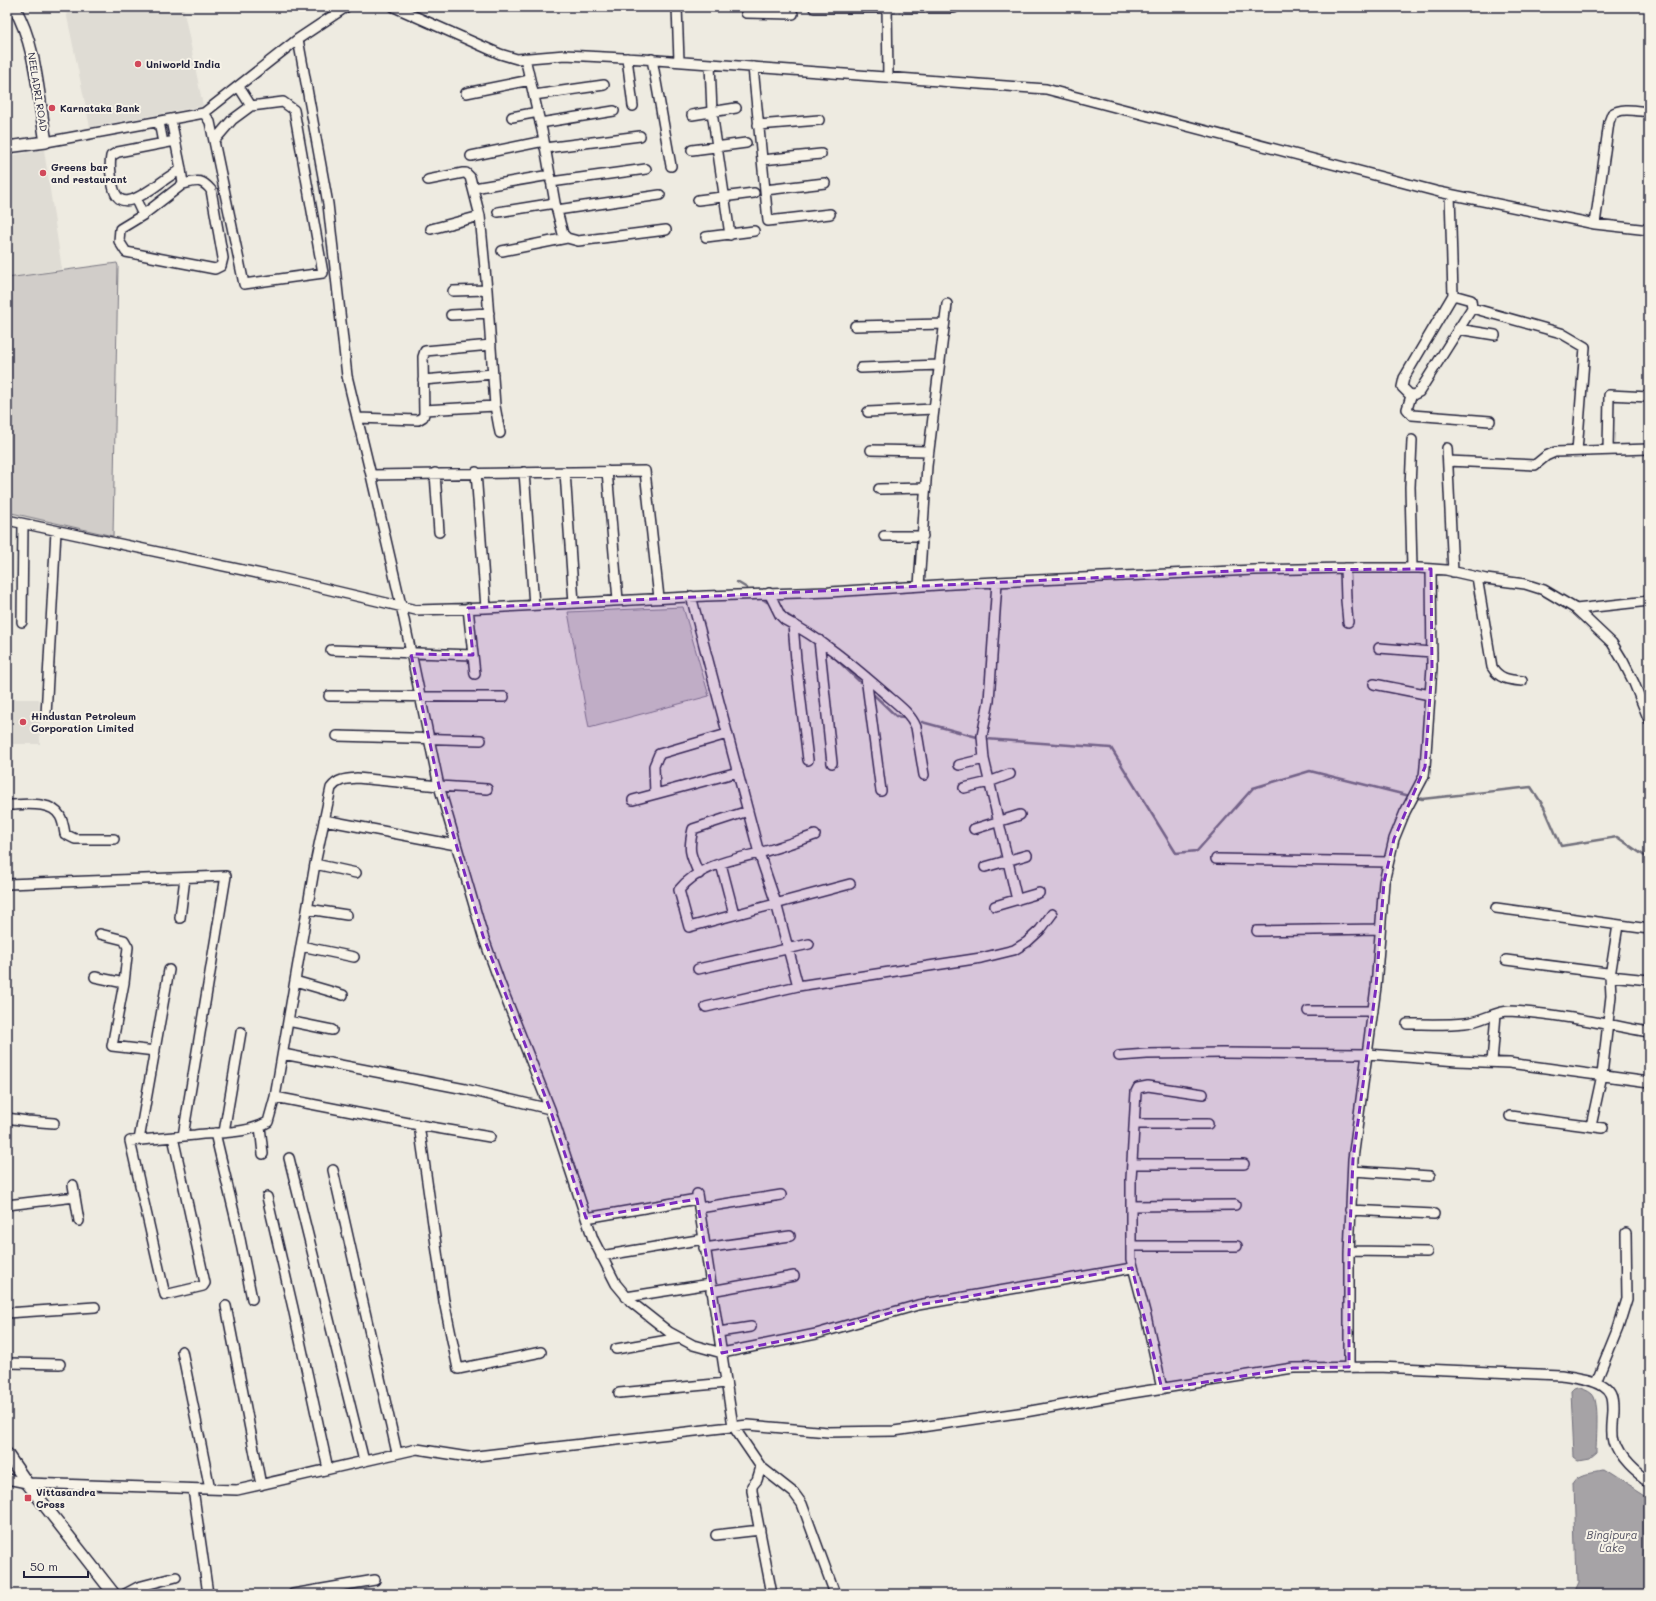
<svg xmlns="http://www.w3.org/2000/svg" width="1656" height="1601" viewBox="0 0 1656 1601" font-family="Mali,sans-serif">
<rect width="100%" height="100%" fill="#eeebe1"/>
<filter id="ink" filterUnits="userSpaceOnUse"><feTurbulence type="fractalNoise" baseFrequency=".025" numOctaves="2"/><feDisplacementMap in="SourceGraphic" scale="8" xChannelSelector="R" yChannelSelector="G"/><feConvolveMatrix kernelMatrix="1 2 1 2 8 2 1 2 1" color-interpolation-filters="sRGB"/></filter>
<g filter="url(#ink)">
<path fill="#dfdcd4" d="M65 7H183L203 106 90 127Z
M44 150 62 269 7 278V156Z
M7 699H39L40 744H7Z"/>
<path fill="#d1cdc9" stroke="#7a7882" d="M117 263 118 266 113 536 7 512V278Z
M683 607 709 696 589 728 568 612Z"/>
<path fill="#a6a3a6" stroke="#716f7b" d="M1577 1387C1582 1389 1588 1390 1592 1394 1600 1401 1596 1440 1596 1452L1589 1458 1578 1460 1574 1457 1571 1391 1574 1388Z
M1602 1470 1649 1500V1594H1572L1577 1583 1574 1483C1578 1473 1593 1472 1602 1470Z"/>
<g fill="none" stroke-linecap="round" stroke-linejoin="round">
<path stroke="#716f7b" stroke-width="2.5" d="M737 582 747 588
M764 600 767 602
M786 614 798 622
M832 655 860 682
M874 695 896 716 902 717
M922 722 977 737
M986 739 1111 748 1176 853 1197 851 1253 788 1310 771 1410 796
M1415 797 1422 799 1531 787 1544 807 1561 846 1617 837 1649 859"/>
<g stroke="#22223b" stroke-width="12">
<path id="minor" d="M394 7 500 54 517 59 565 55 643 59 1046 89 1439 192 1595 224 1649 230
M677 7 679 61
M746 7V13L793 14
M887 7 888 77
M814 8H954
M298 39 328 204 347 376 371 475 401 605 439 786 483 936 501 986 550 1109 593 1239 616 1284 631 1302 669 1332 693 1345 722 1353 816 1334 918 1305 1132 1268
M525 58 543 135 555 203 563 234 567 238 578 241 666 230
M627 58 633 106
M652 59 671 166
M710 64 712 112 730 235
M753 67 768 221 830 214
M466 93 530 80
M534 95 604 85
M204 113 210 122 244 284 323 273 294 110 283 102 251 106 239 87
M692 115 736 108
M512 117 538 112
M171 120 181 169C173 174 164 180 156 186 142 195 119 214 113 186 111 176 109 167 111 156L118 152 175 141
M159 122 163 143
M540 123 614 111
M758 125 819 120
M214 141 232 120 251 106
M46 142 204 113 298 39 346 7
M545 148 640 136
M692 150 746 143
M471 156 544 141
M762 160 821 154
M428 180 463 173H466L470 177 480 216 487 290
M551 182 646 169
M474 188 550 175
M765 190 825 183
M1450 194 1453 295 1404 378 1402 387 1411 396 1419 392 1472 308 1471 300 1453 295
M136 200 143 215 120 229 119 241 126 252 215 269 221 266 223 258 211 190C201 178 197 181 183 184L181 169
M698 200 754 193
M557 210 660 195
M498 212 555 203
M143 215 183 184
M1595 224 1609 122 1612 114C1622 107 1637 111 1649 112
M431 229 480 216
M706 237 754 231
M502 251 567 238
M453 291 487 290 495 406 500 433
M1472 308 1561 333 1585 347 1577 451
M451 315 489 313
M855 326 944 324
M1458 329 1495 335
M861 368 939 365
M423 380 493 374
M1411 396 1407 409 1412 415 1490 421
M424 410 495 406
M868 412 934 409
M357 418 418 420 423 417 424 414 423 357 425 351 491 345
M1412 440 1410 487 1412 568
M1447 448 1453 572
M871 450 929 451
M1608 450 1609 395 1649 397
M1448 461 1535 465 1546 456 1555 452 1649 449
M607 471 618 600
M476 472 486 608
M524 472 534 605
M565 472 574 603
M435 473 439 532
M371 475 645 471 659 598
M879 489 926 488
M7 520 280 578 416 610 486 608 706 596 830 592 953 584 1254 570 1345 568H1419L1446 570 1486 579 1525 584 1544 590 1576 609 1612 643 1623 661 1634 683 1649 720
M884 536H923
M1345 568 1346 600 1348 622
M1477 577 1492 667C1499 679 1509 680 1522 681
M997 582 989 701 982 736 984 759 1017 900
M919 586 927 466 947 304
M769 593 780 615 785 620C820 638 851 664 881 690 893 701 910 712 916 727L924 775
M691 596 759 853 776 903 798 986
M468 608 475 674
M1576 609 1649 601
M22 622 23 524
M793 624 796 660 808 760
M819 640 832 763
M1379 648 1432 652
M331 650 473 655
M866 677 881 791
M1374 684 1430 695
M329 696 504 697
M46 715 56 531
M337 736 481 740
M959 765 984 759
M964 788 989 782 1010 774
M655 794 654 766 659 754 727 734
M633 800 738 772
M7 805C23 805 51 800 60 816 63 821 64 828 65 834L75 839H114
M324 820 456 845
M974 829 1020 815
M815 835C797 841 778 848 759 853 731 860 698 866 679 890L689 927 850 884
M1216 859 1388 862
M315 864 356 873
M721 864 734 914
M985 867 1027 855
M699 874C690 854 688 850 693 829L748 811
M7 884 226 876 183 1136
M995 906 1039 893
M1496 908 1649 929
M308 909 347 915
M180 918 185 878
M1257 931 1380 929
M100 934 124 940 128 947 124 983 112 1046 155 1051
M301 946 354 957
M1506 960 1607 973 1610 976 1649 980
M698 969 809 944
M95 977 124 983
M295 981 343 995
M706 1007 798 986 981 958 1014 950 1027 942 1040 930 1052 914
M1308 1011H1373
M288 1021 332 1030
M1407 1024C1426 1024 1446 1025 1465 1023 1480 1022 1496 1011 1509 1011 1554 1013 1605 1024 1649 1032
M283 1054 465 1089 550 1109
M1119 1056 1147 1054 1222 1053 1368 1054 1457 1061 1509 1063 1649 1082
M1492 1062 1496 1014
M275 1097 419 1125 490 1137
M1510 1116 1603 1128
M7 1118 27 1121 54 1123
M1135 1124H1208
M419 1125 444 1301 458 1369 541 1352
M260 1126 263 1154
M1591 1126 1602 1075 1611 996 1610 976 1618 925
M224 1132 241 1032
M215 1133 238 1229 252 1299
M173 1137 205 1283 203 1286 165 1295 130 1141C152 1139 173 1137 195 1135 219 1132 247 1134 268 1122L275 1097 315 864 331 788C338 779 346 779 357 778L439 786 487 789
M139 1140 169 970
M289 1158 364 1461
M1132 1164H1244
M333 1170 397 1453
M1353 1171 1430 1176
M73 1185 79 1221
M697 1194 733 1426 761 1467 794 1493 802 1504 835 1594
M267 1197 293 1308 328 1469
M7 1205 75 1197
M1131 1206 1235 1205
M699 1208 781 1195
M1350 1210 1434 1214
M586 1218 697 1199
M1131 1246H1237
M704 1248 790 1236
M1349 1251 1427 1252
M601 1256 704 1239
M711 1291 794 1276
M626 1297 710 1284
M226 1306 261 1485
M7 1313 95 1307
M719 1332 751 1327
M616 1349 680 1338
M182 1351 210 1489
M7 1363 60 1364
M1349 1367V1254L1353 1159 1376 987 1384 882 1394 839 1405 812 1424 776 1425 767 1432 667 1431 569
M1596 1382 1618 1328 1627 1299 1626 1233
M1162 1389 1146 1316 1131 1259V1179L1136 1092 1138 1088 1148 1086 1203 1094
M619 1393 726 1383
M761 1467 757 1480 752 1486V1491L772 1594
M7 1479 27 1483 237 1490 417 1449 468 1457 748 1425 828 1432 894 1431 1025 1412 1132 1393 1293 1368 1378 1367 1561 1375C1574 1377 1605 1380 1611 1395 1613 1399 1613 1405 1613 1410 1613 1420 1610 1431 1613 1441 1618 1459 1635 1472 1649 1483
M193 1489 208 1594
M716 1535 760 1530
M125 1594 138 1587 176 1577
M293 1594 375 1580"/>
</g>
<g stroke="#22223b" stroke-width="14">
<path id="major" d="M7 147 46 142C38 98 37 46 14 7
M7 1454 27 1483 114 1594"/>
</g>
<use href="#minor" stroke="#f7f3e8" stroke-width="9"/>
<use href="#major" stroke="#f7f3e8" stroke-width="11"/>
</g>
</g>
<path fill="#7b2cbf" fill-opacity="0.2" stroke="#7b2cbf" stroke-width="3" stroke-dasharray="8 5" stroke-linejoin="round" d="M1431 569 1432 667 1425 767 1394 839 1384 882 1376 987 1353 1159 1349 1254V1367L1293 1368 1162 1389 1132 1268 918 1305 816 1334 722 1353 697 1199 586 1218 550 1109 483 936 439 786 411 654 473 655 468 608 1254 570Z"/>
<g fill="#d1495b" stroke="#f7f3e8" stroke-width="1.5">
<circle cx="138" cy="64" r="4"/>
<circle cx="52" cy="108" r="4"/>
<circle cx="43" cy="173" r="4"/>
<circle cx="23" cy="722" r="4"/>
<rect x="24" y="1494" width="8" height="8" rx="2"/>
</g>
<g text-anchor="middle" stroke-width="4" stroke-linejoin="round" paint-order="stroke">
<g font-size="10" font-weight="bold" fill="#22223b" stroke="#f7f3e8" text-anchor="start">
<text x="146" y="68">Uniworld India</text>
<text x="60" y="112">Karnataka Bank</text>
<text x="51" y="171">Greens bar<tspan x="51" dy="12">and restaurant</tspan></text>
<text x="31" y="720">Hindustan Petroleum<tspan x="31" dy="12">Corporation Limited</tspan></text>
<text x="36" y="1496">Vittasandra<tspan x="36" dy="12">Cross</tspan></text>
</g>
<g font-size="10" fill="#22223b" stroke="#f7f3e8">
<text transform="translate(38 92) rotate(81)" y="4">NEELADRI ROAD</text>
</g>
<g font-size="11" font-style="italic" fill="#504f60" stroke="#f7f3e8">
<text x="1612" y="1539">Bingipura<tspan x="1612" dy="13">Lake</tspan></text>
</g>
</g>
<rect width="1656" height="1601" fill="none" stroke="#f7f3e8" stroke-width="24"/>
<rect x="12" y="12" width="1632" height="1577" fill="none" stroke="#22223b" stroke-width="1.5" filter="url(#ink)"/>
<path d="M24 1571v6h64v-6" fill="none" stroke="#22223b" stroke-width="2"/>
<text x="30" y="1571" font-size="12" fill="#22223b" stroke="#f7f3e8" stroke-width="3" paint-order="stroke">50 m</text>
</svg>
